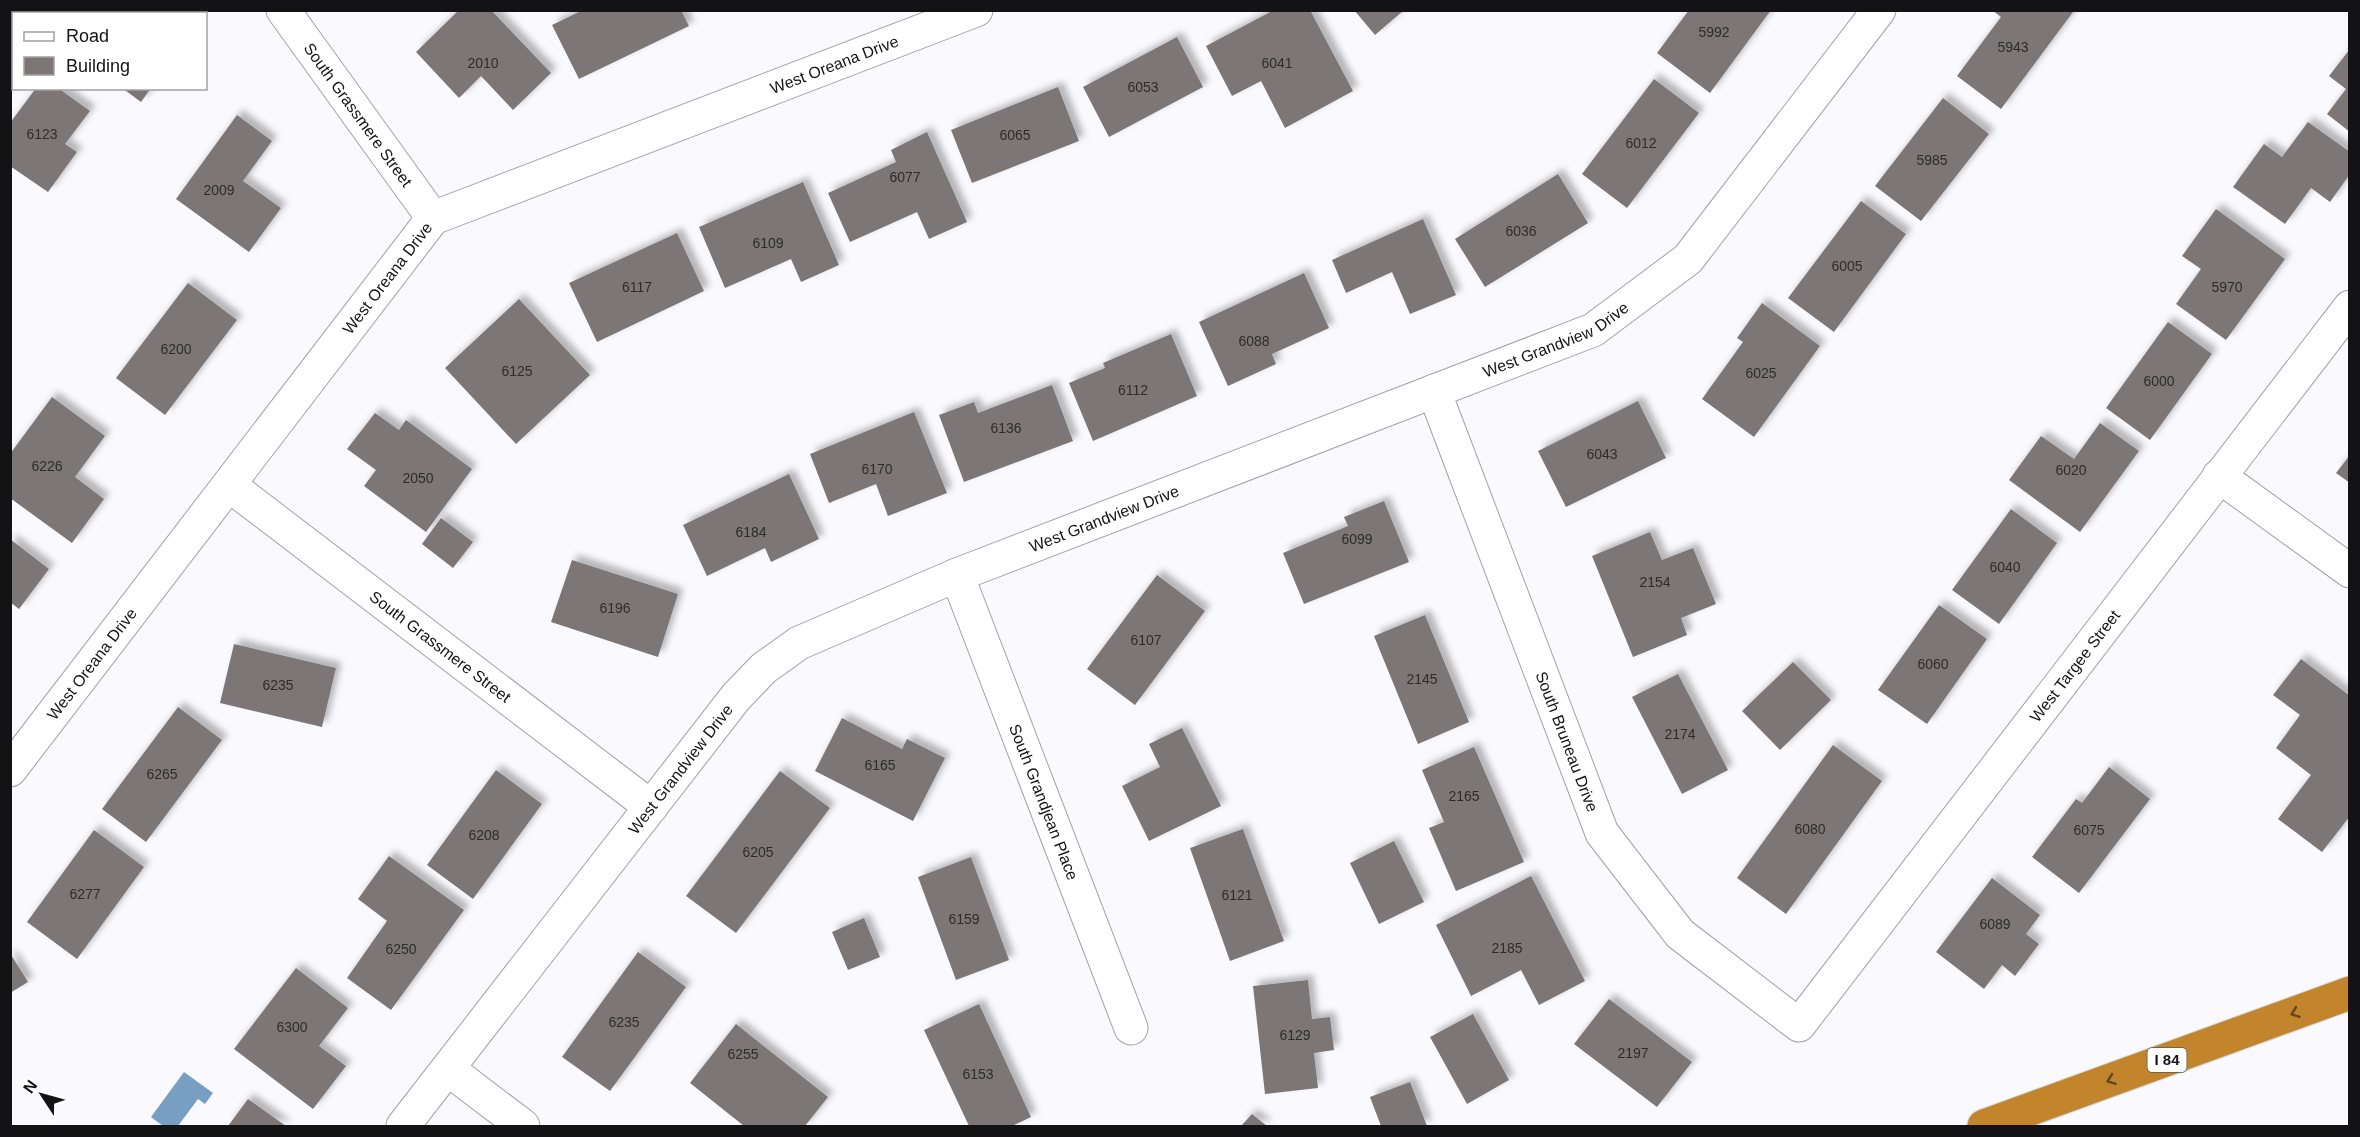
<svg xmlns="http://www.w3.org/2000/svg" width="2360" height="1137" viewBox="0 0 2360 1137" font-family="Helvetica,sans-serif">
<defs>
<filter id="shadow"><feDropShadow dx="5.5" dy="-5.5" stdDeviation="3" flood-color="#0004"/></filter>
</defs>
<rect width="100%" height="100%" fill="#f9f9fe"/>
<path fill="#789fc1" d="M184 1072 213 1093 205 1104 198 1099 178 1126H163L151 1117Z"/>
<path fill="#7c7776" filter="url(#shadow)" d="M95 10H162L166 14H93Z
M459 10H491L551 73 513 110 481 76 459 98 416 52Z
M583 10H681L689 26 579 79 552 25Z
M1274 10H1310L1353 91 1285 128 1261 81 1232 96 1206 46Z
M1354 10H1404L1375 35Z
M1689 10H1771L1710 93 1657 53Z
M1992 10 2073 12 2001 109 1957 76 2001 17Z
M1177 37 1203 87 1109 137 1083 87Z
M2350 49V132L2327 114 2346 89 2329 76Z
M1654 79 1699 113 1627 208 1582 174Z
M1058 87 1079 141 972 183 951 130Z
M36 88H58L90 111 65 144 77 152 48 192 10 166V123Z
M122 88H151L141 102Z
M1943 98 1989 134 1921 221 1875 186Z
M237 115 272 141 243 181 281 208 249 252 176 199Z
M2308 122 2350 152V174L2330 202 2311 188 2285 224 2233 187 2264 144 2282 157Z
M927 132 967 222 929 239 917 212 850 242 828 193 896 162 891 150Z
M1558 174 1588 223 1485 287 1455 239Z
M803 182 839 265 801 282 791 259 725 288 699 227Z
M1861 201 1906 234 1834 332 1788 298Z
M2216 209 2285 259 2226 340 2176 304 2201 269 2182 256Z
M1423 219 1456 295 1410 314 1392 272 1346 293 1332 260Z
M677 233 704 291 597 342 569 283Z
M1304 273 1329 328 1272 354 1276 364 1228 386 1199 322Z
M188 283 237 320 165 415 116 378Z
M519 299 590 375 516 444 445 368Z
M1762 303 1820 346 1754 437 1702 399 1743 342 1737 338Z
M2168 322 2212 354 2150 440 2106 408Z
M1171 334 1197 396 1093 441 1069 383 1105 368 1103 363Z
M1052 385 1073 441 964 482 939 415 974 402 978 413Z
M52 397 105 436 75 477 104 499 72 543 10 498V454Z
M1638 401 1666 458 1566 507 1538 451Z
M914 412 947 493 888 516 876 484 829 503 810 454Z
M375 413 399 430 406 420 472 469 426 532 364 486 376 470 347 449Z
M2100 423 2139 451 2080 532 2009 480 2041 436 2074 459Z
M2350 455V483L2336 473Z
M789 474 819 539 771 562 765 548 707 576 683 525Z
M1384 501 1409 562 1304 604 1283 553 1348 526 1344 517Z
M2011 509 2057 543 1999 624 1952 590Z
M441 518 473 542 453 568 422 544Z
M1650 532 1662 560 1693 548 1716 604 1681 618 1687 635 1633 657 1592 556Z
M10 539 49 569 19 609 10 602Z
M572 560 678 594 658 657 551 622Z
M1157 575 1205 611 1135 705 1087 669Z
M1939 605 1987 639 1927 724 1878 690Z
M1425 615 1469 722 1418 744 1374 636Z
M234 644 336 668 322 727 220 703Z
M2301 659 2350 696V816L2322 852 2278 819 2311 775 2276 748 2300 715 2273 695Z
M1793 662 1831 700 1780 750 1742 711Z
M1678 674 1728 770 1682 794 1632 697Z
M178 707 222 740 146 842 102 809Z
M842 718 902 749 907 739 945 758 913 821 815 771Z
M1182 728 1221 806 1149 841 1122 786 1160 767 1149 744Z
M1833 745 1882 781 1786 914 1737 878Z
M1474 747 1524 862 1456 891 1429 828 1444 822 1422 770Z
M2109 767 2150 799 2079 893 2032 857 2076 799 2082 803Z
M496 770 542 804 473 899 427 865Z
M780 771 830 808 736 933 686 896Z
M1243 829 1284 941 1230 961 1190 848Z
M94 830 144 867 77 959 27 922Z
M1394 841 1424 902 1379 924 1350 863Z
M389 856 464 910 391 1010 347 978 387 921 358 899Z
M971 857 1009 960 956 980 918 877Z
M1531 876 1585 981 1539 1005 1521 970 1471 996 1436 925Z
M1992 878 2040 915 2026 934 2039 944 2015 976 2002 965 1984 989 1936 952Z
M864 918 880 957 848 970 832 932Z
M638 952 686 987 610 1091 562 1057Z
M10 953 28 982 10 993Z
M296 968 348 1008 319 1046 346 1066 313 1109 234 1049Z
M1308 980 1312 1019 1330 1017 1334 1050 1314 1053 1318 1088 1265 1094 1253 986Z
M1609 999 1692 1062 1657 1107 1574 1044Z
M979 1004 1031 1117 1012 1126H969L924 1030Z
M1473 1014 1509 1080 1467 1104 1430 1037Z
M736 1024 828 1097 805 1126H744L690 1083Z
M1410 1082 1427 1126H1381L1370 1097Z
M248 1099 286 1126H228Z
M1252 1114 1267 1126H1241Z"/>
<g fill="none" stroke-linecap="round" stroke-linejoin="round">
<g stroke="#a2a2a6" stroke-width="35">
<g id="minor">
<path id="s1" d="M283 10 433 218"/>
<path id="s2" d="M1434 391 1602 833 1680 934 1799 1025 2350 307"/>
<path d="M2219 476 2350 571"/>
<path id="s3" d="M229 485 651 807"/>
<path id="s4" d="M957 575 1131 1028"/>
<path id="s5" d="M10 770 433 218 976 10"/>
<path d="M448 1069 523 1126"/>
<path id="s6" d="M403 1126 736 697 764 668 799 643 957 575 1593 330 1688 259 1879 10"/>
</g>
</g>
<g stroke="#d5d5d5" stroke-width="35">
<path id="motorway" d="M1984 1126 2350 993"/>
</g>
<use href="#minor" stroke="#fff" stroke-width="33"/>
<use href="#motorway" stroke="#c2852c" stroke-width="33"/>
</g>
<defs><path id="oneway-chevron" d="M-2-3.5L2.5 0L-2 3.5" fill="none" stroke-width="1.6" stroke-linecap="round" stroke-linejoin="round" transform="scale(1.5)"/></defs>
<g stroke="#62461f">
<use href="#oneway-chevron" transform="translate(2295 1013) rotate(160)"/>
<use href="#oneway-chevron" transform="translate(2111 1080) rotate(160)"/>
</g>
<g text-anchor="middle" stroke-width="4.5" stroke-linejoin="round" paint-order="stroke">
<g font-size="14" fill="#2d2c2d">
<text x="1714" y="37">5992</text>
<text x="2013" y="52">5943</text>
<text x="483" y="68">2010</text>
<text x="1277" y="68">6041</text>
<text x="1143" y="92">6053</text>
<text x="42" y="139">6123</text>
<text x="1015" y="140">6065</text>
<text x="1641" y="148">6012</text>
<text x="1932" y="165">5985</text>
<text x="905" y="182">6077</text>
<text x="219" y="195">2009</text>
<text x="1521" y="236">6036</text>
<text x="768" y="248">6109</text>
<text x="1847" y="271">6005</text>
<text x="637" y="292">6117</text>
<text x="2227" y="292">5970</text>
<text x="1254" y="346">6088</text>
<text x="176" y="354">6200</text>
<text x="517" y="376">6125</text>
<text x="1761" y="378">6025</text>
<text x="2159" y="386">6000</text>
<text x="1133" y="395">6112</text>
<text x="1006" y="433">6136</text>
<text x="1602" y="459">6043</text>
<text x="47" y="471">6226</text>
<text x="877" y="474">6170</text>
<text x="2071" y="475">6020</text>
<text x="418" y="483">2050</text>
<text x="751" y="537">6184</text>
<text x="1357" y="544">6099</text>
<text x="2005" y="572">6040</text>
<text x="1655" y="587">2154</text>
<text x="615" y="613">6196</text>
<text x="1146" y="645">6107</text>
<text x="1933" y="669">6060</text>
<text x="1422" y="684">2145</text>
<text x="278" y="690">6235</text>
<text x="1680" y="739">2174</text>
<text x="880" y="770">6165</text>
<text x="162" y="779">6265</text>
<text x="1464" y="801">2165</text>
<text x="1810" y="834">6080</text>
<text x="2089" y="835">6075</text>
<text x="484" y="840">6208</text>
<text x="758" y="857">6205</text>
<text x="85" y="899">6277</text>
<text x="1237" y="900">6121</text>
<text x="964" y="924">6159</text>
<text x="1995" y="929">6089</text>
<text x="1507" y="953">2185</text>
<text x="401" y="954">6250</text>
<text x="624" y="1027">6235</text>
<text x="292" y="1032">6300</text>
<text x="1295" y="1040">6129</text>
<text x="1633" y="1058">2197</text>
<text x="743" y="1059">6255</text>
<text x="978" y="1079">6153</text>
</g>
<rect fill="#fff" stroke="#5a5a5b" stroke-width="1.5" x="2147.5" y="1048" width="39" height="24" rx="4.5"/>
<g font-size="15" font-weight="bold" fill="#131315">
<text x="2167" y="1065">I 84</text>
</g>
<g font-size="16" fill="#131315" stroke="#fff">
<text dy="6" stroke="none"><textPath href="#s5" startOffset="1125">West Oreana Drive</textPath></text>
<text dy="6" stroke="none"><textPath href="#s1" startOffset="129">South Grassmere Street</textPath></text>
<text dy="6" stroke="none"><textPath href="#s5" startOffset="620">West Oreana Drive</textPath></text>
<text dy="6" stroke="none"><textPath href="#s6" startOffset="1442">West Grandview Drive</textPath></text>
<text dy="6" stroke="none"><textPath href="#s6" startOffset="956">West Grandview Drive</textPath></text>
<text dy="6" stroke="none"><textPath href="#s3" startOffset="266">South Grassmere Street</textPath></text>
<text dy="6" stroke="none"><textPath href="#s5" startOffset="134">West Oreana Drive</textPath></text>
<text dy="6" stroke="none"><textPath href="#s2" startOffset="1203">West Targee Street</textPath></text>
<text dy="6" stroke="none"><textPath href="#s2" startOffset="375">South Bruneau Drive</textPath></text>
<text dy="6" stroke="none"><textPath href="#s6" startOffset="452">West Grandview Drive</textPath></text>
<text dy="6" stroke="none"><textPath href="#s4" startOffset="243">South Grandjean Place</textPath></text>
</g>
</g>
<rect width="2360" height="1137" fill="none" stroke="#131315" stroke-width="24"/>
<rect x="12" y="12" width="195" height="78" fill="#ffffff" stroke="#a1a1a1" stroke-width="1.5"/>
<rect x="24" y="32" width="30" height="9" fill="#ffffff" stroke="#a1a1a1" stroke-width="1.5"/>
<text x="66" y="42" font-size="18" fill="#131315">Road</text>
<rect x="24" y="57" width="30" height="18" fill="#7c7776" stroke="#a1a1a1" stroke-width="1.5"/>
<text x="66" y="72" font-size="18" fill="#131315">Building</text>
<g transform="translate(42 1095) rotate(306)" stroke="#ffffff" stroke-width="4.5" paint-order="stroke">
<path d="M0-4.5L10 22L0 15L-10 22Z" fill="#131315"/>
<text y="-9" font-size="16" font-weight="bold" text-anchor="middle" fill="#131315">N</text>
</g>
</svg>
